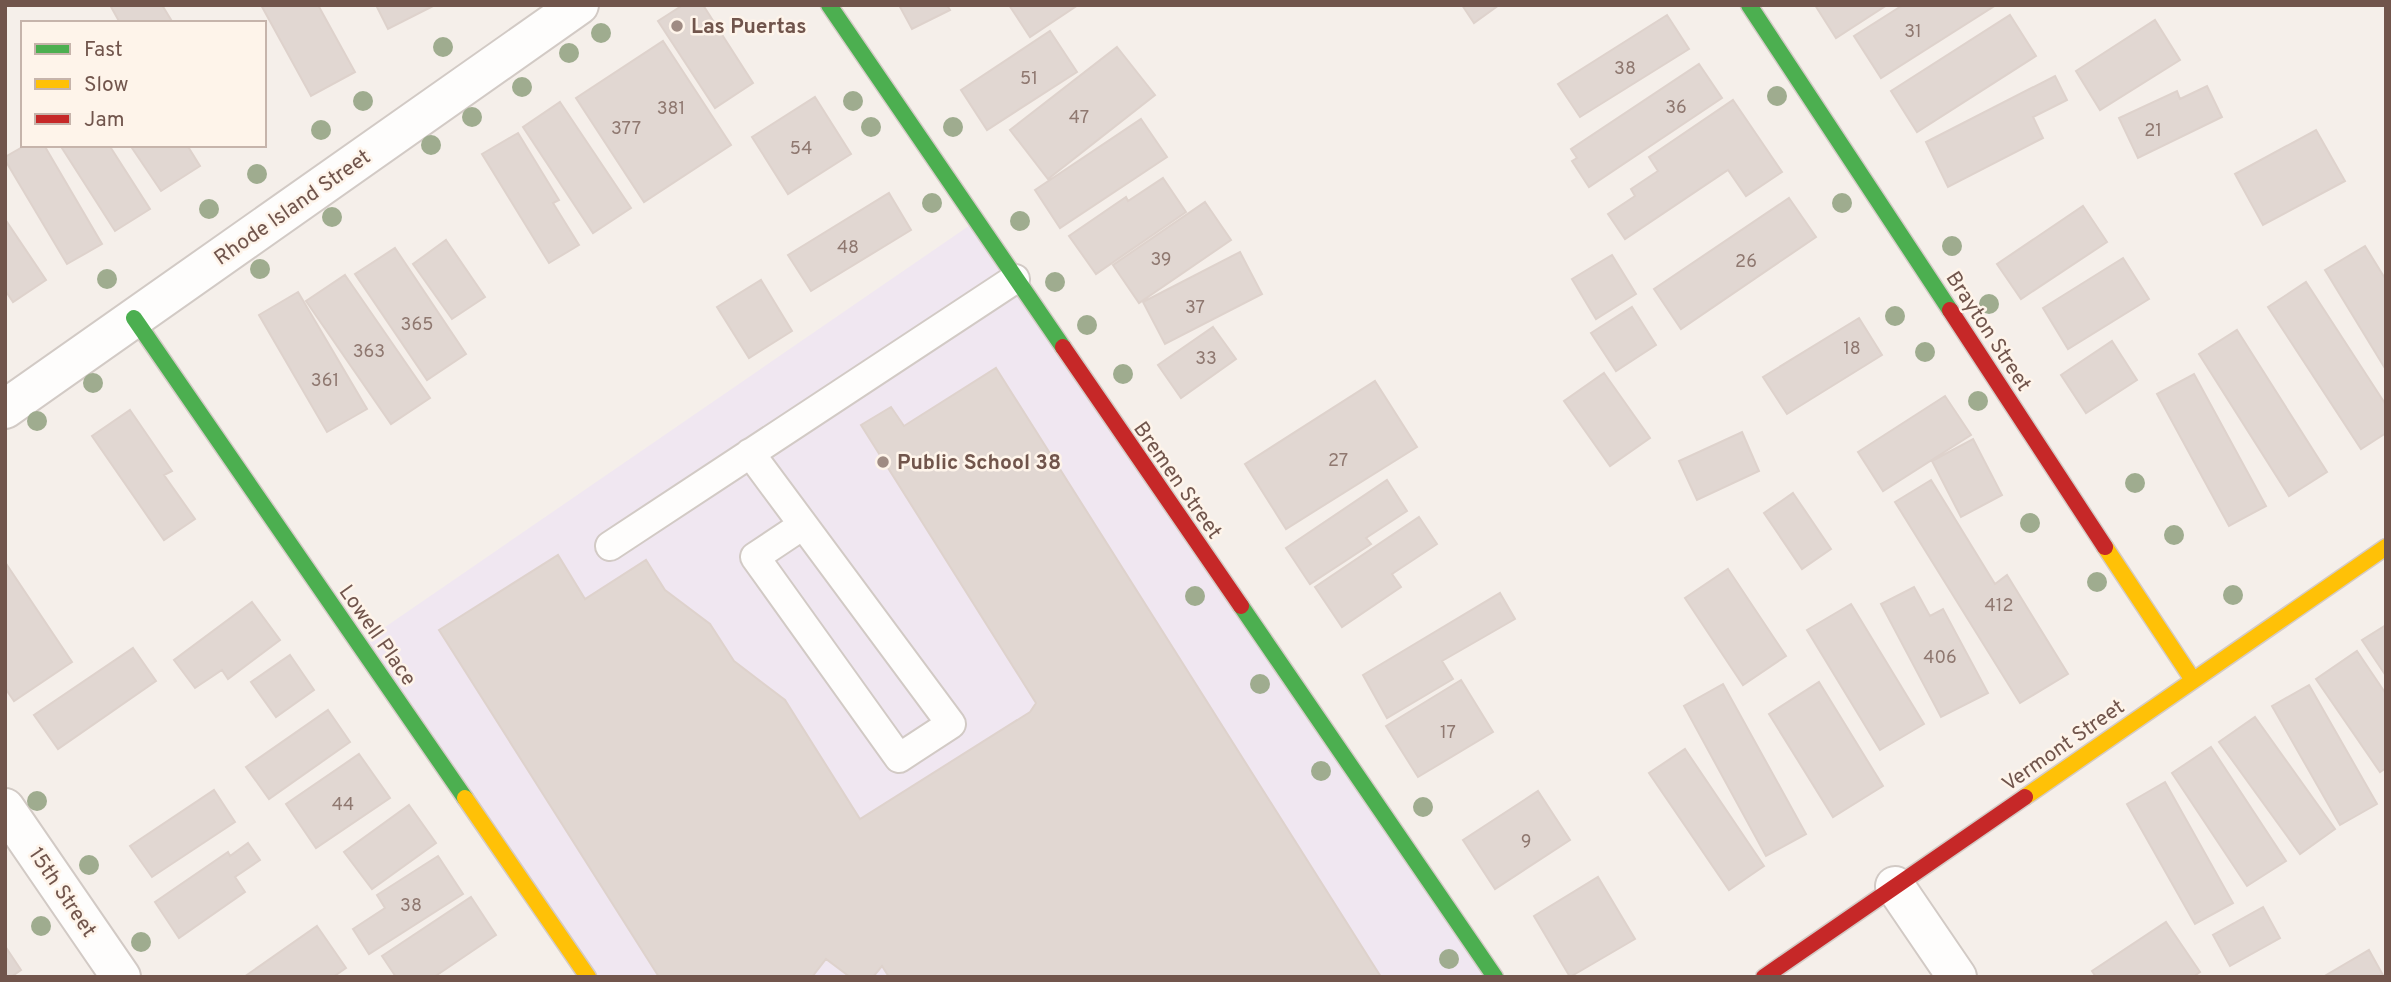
<svg xmlns="http://www.w3.org/2000/svg" width="2391" height="982" viewBox="0 0 2391 982" font-family="Overpass,sans-serif">
<rect width="100%" height="100%" fill="#f5efea"/>
<path fill="#f0e7f1" d="M976 221 1495 977H588L359 645Z"/>
<path fill="#e1d7d2" stroke="#ded2cc" stroke-width="2" d="M110 5H162L173 23H120Z
M261 5H318L355 72 311 96Z
M376 5H435L388 29Z
M683 5H703L753 83 715 108 658 21Z
M899 5H947L950 10 912 29Z
M1009 5H1078L1030 37Z
M1462 5H1499L1474 23Z
M1815 5H1887L1836 38Z
M1903 5H1996L1881 78 1854 36Z
M1667 15 1689 49 1580 117 1558 84Z
M2010 15 2036 56 1917 132 1891 91Z
M2155 20 2180 60 2100 110 2076 71Z
M1050 31 1077 72 987 130 961 90Z
M663 41 731 145 644 202 576 98Z
M1117 47 1155 95 1048 179 1010 130Z
M1699 64 1722 98 1589 187 1572 161 1577 158 1571 149Z
M2055 76 2067 100 2033 117 2043 138 1948 187 1926 142Z
M2207 86 2222 117 2138 158 2119 118 2177 91 2180 99Z
M815 97 851 154 788 194 752 137Z
M1733 100 1782 172 1746 196 1728 170 1625 239 1608 214 1635 196 1631 189 1658 171 1649 157Z
M560 102 631 208 593 233 523 127Z
M1141 119 1167 157 1060 228 1035 190Z
M2316 130 2345 181 2263 225 2235 174Z
M518 133 559 200 553 203 579 245 549 263 482 154Z
M26 145H44L102 244 67 264 5 160V157Z
M60 145H109L150 209 115 231Z
M130 145H187L200 166 161 191Z
M1163 178 1186 212 1096 274 1069 236 1126 197 1128 201Z
M889 193 911 230 811 291 788 255Z
M1789 198 1816 237 1681 329 1654 289Z
M1205 202 1231 240 1139 303 1113 265Z
M2083 206 2107 242 2021 299 1997 264Z
M5 219 46 280 13 302 5 290Z
M446 240 485 297 452 319 413 264Z
M2365 246 2386 280V370L2325 270Z
M395 248 466 354 427 380 355 274Z
M1240 252 1262 294 1165 344 1143 302Z
M1612 255 1636 294 1596 319 1572 279Z
M2123 258 2149 299 2068 349 2043 308Z
M345 275 430 398 391 424 306 301Z
M761 280 792 331 749 358 717 307Z
M2306 282 2386 405V433L2361 449 2268 307Z
M298 292 367 409 327 432 259 315Z
M1632 307 1656 345 1616 371 1591 333Z
M1859 318 1882 355 1787 414 1763 377Z
M1213 327 1236 359 1181 398 1158 365Z
M2237 330 2327 472 2289 496 2199 354Z
M2112 341 2137 380 2086 413 2061 375Z
M996 368 1381 977H889L882 966 873 977H850L826 959 812 977H659L439 630 558 555 585 599 646 560 665 590 710 624 734 661 785 700 860 819 1030 712 1036 703 861 425 891 407 904 426Z
M1604 373 1650 438 1610 466 1564 401Z
M2194 374 2266 506 2229 526 2157 394Z
M1375 381 1417 447 1286 529 1245 464Z
M1945 396 1971 435 1883 491 1858 452Z
M130 410 172 471 164 475 195 519 164 540 92 436Z
M1742 432 1759 471 1697 500 1679 461Z
M1973 439 2002 495 1961 517 1932 461Z
M1387 480 1407 511 1366 538 1371 544 1310 584 1286 548Z
M1931 480 1995 584 2007 575 2068 674 2020 703 1895 502Z
M1793 493 1831 549 1802 569 1764 513Z
M1419 517 1437 544 1392 574 1401 587 1342 627 1315 587Z
M5 562 72 662 14 701 5 688Z
M1728 569 1786 656 1743 685 1685 598Z
M1914 587 1930 616 1943 609 1988 693 1941 717 1881 604Z
M1500 593 1515 619 1442 661 1453 679 1387 718 1363 675Z
M252 602 280 640 228 679 222 670 195 688 174 660Z
M1851 604 1924 724 1880 750 1807 630Z
M2386 625V676L2362 640Z
M133 648 156 681 58 749 34 715Z
M2357 651 2386 694V768L2380 772 2316 679Z
M290 655 314 690 276 717 251 682Z
M1461 680 1493 732 1418 777 1386 726Z
M1819 682 1883 786 1833 817 1769 714Z
M1723 684 1806 834 1766 856 1684 706Z
M2309 685 2377 804 2340 825 2272 706Z
M328 710 350 742 269 799 246 767Z
M2255 717 2335 829 2300 854 2219 742Z
M2211 747 2286 861 2247 886 2172 773Z
M1685 749 1764 866 1729 890 1649 773Z
M359 754 390 798 316 848 286 804Z
M2165 782 2233 903 2195 924 2127 804Z
M214 790 235 822 152 877 130 846Z
M1538 791 1570 840 1495 889 1463 840Z
M409 805 436 843 372 889 344 852Z
M248 843 260 860 235 877 245 892 179 938 155 902 228 852 230 856Z
M438 856 463 894 369 954 353 929 385 908 377 895Z
M1598 877 1635 939 1570 977 1534 916Z
M471 897 496 935 434 977H396L382 956Z
M2263 907 2280 938 2230 966 2213 935Z
M2166 922 2200 972 2193 977H2096L2092 971Z
M317 926 346 968 333 977H244Z
M5 946 21 970 11 977H5Z
M2369 950 2384 977H2323Z"/>
<g fill="none" stroke-linecap="round" stroke-linejoin="round">
<g stroke="#d2cac5" stroke-width="32">
<path id="lane" d="M750 453 951 724 899 758 755 557 803 525
M610 546 1015 279"/>
</g>
<g stroke="#d2cac5" stroke-width="42">
<path id="street" d="M5 409 579 5
M5 808 121 977
M1895 886 1957 977"/>
</g>
<g stroke="#d4cbc6" stroke-width="19">
<path id="fast" d="M829 5 1063 347
M1749 5 1950 310
M134 318 465 798
M1241 606 1495 977"/>
</g>
<g stroke="#d4cbc6" stroke-width="19">
<path id="slow" d="M2105 547 2193 680
M2025 797 2386 547
M465 798 588 977"/>
</g>
<g stroke="#d4cbc6" stroke-width="19">
<path id="jam" d="M1950 310 2105 547
M1063 347 1241 606
M1764 977 2025 797"/>
</g>
<use href="#lane" stroke="#fefdfc" stroke-width="28"/>
<use href="#street" stroke="#fefdfc" stroke-width="38"/>
<use href="#fast" stroke="#4caf50" stroke-width="16"/>
<use href="#slow" stroke="#ffc107" stroke-width="16"/>
<use href="#jam" stroke="#c62828" stroke-width="16"/>
</g>
<g fill="#9fac8f">
<circle cx="601" cy="33" r="10"/>
<circle cx="443" cy="47" r="10"/>
<circle cx="569" cy="53" r="10"/>
<circle cx="522" cy="87" r="10"/>
<circle cx="1777" cy="96" r="10"/>
<circle cx="363" cy="101" r="10"/>
<circle cx="853" cy="101" r="10"/>
<circle cx="472" cy="117" r="10"/>
<circle cx="871" cy="127" r="10"/>
<circle cx="953" cy="127" r="10"/>
<circle cx="321" cy="130" r="10"/>
<circle cx="431" cy="145" r="10"/>
<circle cx="257" cy="174" r="10"/>
<circle cx="932" cy="203" r="10"/>
<circle cx="1842" cy="203" r="10"/>
<circle cx="209" cy="209" r="10"/>
<circle cx="332" cy="217" r="10"/>
<circle cx="1020" cy="221" r="10"/>
<circle cx="1952" cy="246" r="10"/>
<circle cx="260" cy="269" r="10"/>
<circle cx="107" cy="279" r="10"/>
<circle cx="1055" cy="282" r="10"/>
<circle cx="1989" cy="304" r="10"/>
<circle cx="1895" cy="316" r="10"/>
<circle cx="1087" cy="325" r="10"/>
<circle cx="1925" cy="352" r="10"/>
<circle cx="1123" cy="374" r="10"/>
<circle cx="93" cy="383" r="10"/>
<circle cx="1978" cy="401" r="10"/>
<circle cx="37" cy="421" r="10"/>
<circle cx="2135" cy="483" r="10"/>
<circle cx="2030" cy="523" r="10"/>
<circle cx="2174" cy="535" r="10"/>
<circle cx="2097" cy="582" r="10"/>
<circle cx="2233" cy="595" r="10"/>
<circle cx="1195" cy="596" r="10"/>
<circle cx="1260" cy="684" r="10"/>
<circle cx="1321" cy="771" r="10"/>
<circle cx="37" cy="801" r="10"/>
<circle cx="1423" cy="807" r="10"/>
<circle cx="89" cy="865" r="10"/>
<circle cx="41" cy="926" r="10"/>
<circle cx="141" cy="942" r="10"/>
<circle cx="1449" cy="959" r="10"/>
</g>
<g fill="#9f8b83" stroke="#fef4ea" stroke-width="2.5">
<circle cx="677" cy="26" r="7"/>
<circle cx="883" cy="462" r="7"/>
</g>
<g text-anchor="middle" stroke-width="5" stroke-linejoin="round" paint-order="stroke">
<g font-size="18" fill="#8f7870">
<text x="1913" y="37">31</text>
<text x="1625" y="74">38</text>
<text x="1029" y="84">51</text>
<text x="1676" y="113">36</text>
<text x="671" y="114">381</text>
<text x="1079" y="123">47</text>
<text x="626" y="134">377</text>
<text x="2153" y="136">21</text>
<text x="801" y="154">54</text>
<text x="848" y="253">48</text>
<text x="1161" y="265">39</text>
<text x="1746" y="267">26</text>
<text x="1195" y="313">37</text>
<text x="417" y="330">365</text>
<text x="1852" y="354">18</text>
<text x="369" y="357">363</text>
<text x="1206" y="364">33</text>
<text x="325" y="386">361</text>
<text x="1338" y="466">27</text>
<text x="1999" y="611">412</text>
<text x="1940" y="663">406</text>
<text x="1448" y="738">17</text>
<text x="343" y="810">44</text>
<text x="1526" y="847">9</text>
<text x="411" y="911">38</text>
</g>
<g font-size="21" font-weight="bold" fill="#71554c" stroke="#fef4ea" text-anchor="start">
<text x="691" y="33">Las Puertas</text>
<text x="897" y="469">Public School 38</text>
</g>
<g font-size="21" fill="#71554c" stroke="#fef4ea">
<text transform="translate(292 207) rotate(-35)" y="7">Rhode Island Street</text>
<text transform="translate(1989 331) rotate(57)" y="7">Brayton Street</text>
<text transform="translate(1178 480) rotate(55)" y="7">Bremen Street</text>
<text transform="translate(378 635) rotate(55)" y="7">Lowell Place</text>
<text transform="translate(2063 745) rotate(-35)" y="7">Vermont Street</text>
<text transform="translate(63 892) rotate(56)" y="7">15th Street</text>
</g>
</g>
<rect width="2391" height="982" fill="none" stroke="#71554c" stroke-width="14"/>
<rect x="21" y="21" width="245" height="126" fill="#fef4ea" stroke="#c6b4ab" stroke-width="2"/>
<rect x="35" y="44" width="35" height="10" fill="#4caf50" stroke="#c6b4ab" stroke-width="2"/>
<text x="84" y="56" font-size="21" fill="#71554c">Fast</text>
<rect x="35" y="79" width="35" height="10" fill="#ffc107" stroke="#c6b4ab" stroke-width="2"/>
<text x="84" y="91" font-size="21" fill="#71554c">Slow</text>
<rect x="35" y="114" width="35" height="10" fill="#c62828" stroke="#c6b4ab" stroke-width="2"/>
<text x="84" y="126" font-size="21" fill="#71554c">Jam</text>
</svg>
